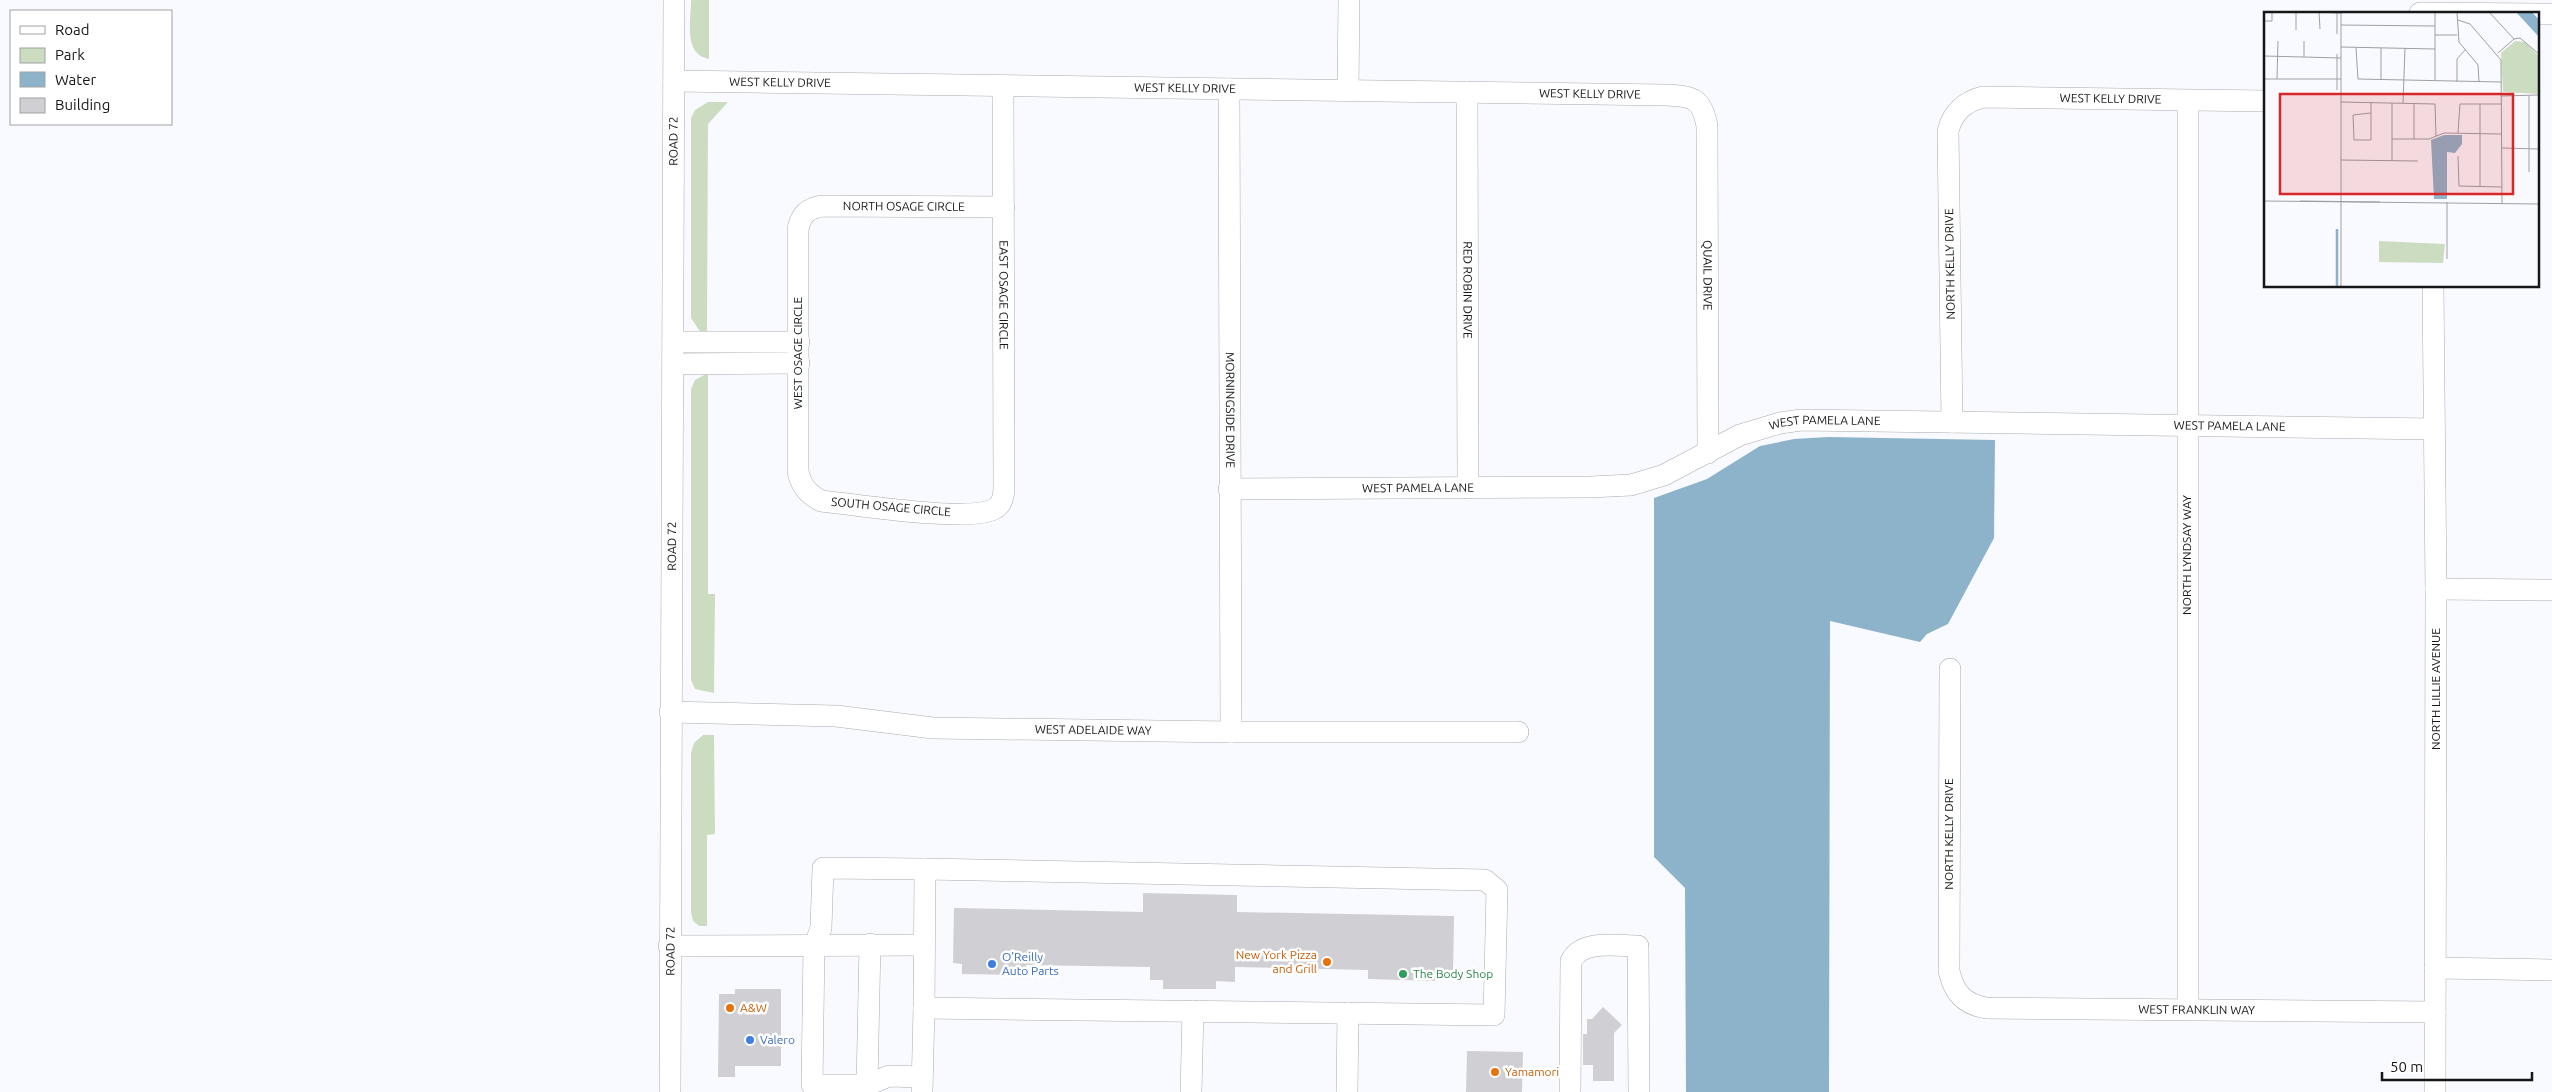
<svg xmlns="http://www.w3.org/2000/svg" width="2552" height="1092" viewBox="0 0 2552 1092" font-family="Ubuntu,sans-serif">
<rect width="100%" height="100%" fill="#f9faff"/>
<path fill="#ccdcc1" d="M691 0H709V59C683 54 691 21 691 0Z
M708 102H728L708 124 707 334 701 333 691 318V118L695 110Z
M708 373V594H715L714 693 695 689 691 680V389L695 380Z
M703 735H714L715 834 707 835V926H699L693 921 691 912V753L694 743Z"/>
<path fill="#8db3ca" d="M1828 437 1995 440 1994 538 1948 624 1927 634 1920 642 1830 621 1829 1092H1686L1685 888 1654 857V498L1707 479 1760 446 1794 439Z"/>
<path fill="#d0cfd3" d="M1143 893 1237 895V912L1454 916 1453 973H1435V981L1368 979V970L1235 967V982L1216 981V989H1163V980H1150V967L1026 965V975L962 974V964L953 963 954 908 1143 912Z
M735 989H781V1066H735V1077H718L719 994H735Z
M1603 1007 1622 1025 1614 1033V1081H1593V1065H1583V1034H1587V1019H1592Z
M1467 1051 1523 1052 1522 1092H1466Z"/>
<g fill="none" stroke-linecap="round" stroke-linejoin="round">
<g stroke="#aaabaf" stroke-width="22">
<g id="minor">
<path d="M2420 13 2552 14"/>
<path id="s1" d="M674 81 1665 95C1693 96 1702 98 1707 126L1708 453"/>
<path id="s2" d="M1003 86 1004 490C1003 498 1002 505 994 509 969 523 854 504 821 501 807 493 802 487 798 472V229C801 215 807 208 823 206L1004 207"/>
<path id="s3" d="M1229 89 1231 732"/>
<path d="M1348 89 1349 0"/>
<path id="s4" d="M1467 92 1468 488"/>
<path d="M2188 102V1009"/>
<path d="M2433 286 2436 589 2435 1092"/>
<path d="M673 342H799"/>
<path d="M673 364 799 363"/>
<path id="s5" d="M1952 422 1948 131C1953 112 1964 102 1983 97L2266 101"/>
<path id="s6" d="M1229 489 1590 487 1631 485 1664 475 1740 435 1780 423 1801 420 2434 429"/>
<path d="M2436 589 2552 590"/>
<path id="s7" d="M1950 669 1949 971C1954 993 1964 1004 1986 1008L2435 1012"/>
<path id="s8" d="M670 712 836 716 933 728 1231 732H1518"/>
<path d="M925 869 1485 880 1497 890 1494 1015 924 1008Z"/>
<path d="M669 946 924 945"/>
<path d="M2435 968 2552 970"/>
<path d="M922 1077 889 1076 867 1085H812L814 947 821 928 823 868 925 869"/>
<path d="M867 1085 870 944"/>
<path id="s9" d="M670 1092 674 0"/>
<path d="M922 1092 924 1008"/>
<path d="M1191 1092 1193 1011"/>
<path d="M1347 1092 1348 1013"/>
<path d="M1570 1092 1571 961C1582 939 1617 946 1638 946L1639 1092"/>
</g>
</g>
<use href="#minor" stroke="#fff" stroke-width="21"/>
</g>
<g fill="#e8710a" stroke="#fff" stroke-width="2">
<circle cx="1327" cy="962" r="5"/>
<circle cx="730" cy="1008" r="5"/>
<circle cx="1495" cy="1072" r="5"/>
</g>
<g fill="#3f7fe0" stroke="#fff" stroke-width="2">
<circle cx="992" cy="964" r="5"/>
<circle cx="750" cy="1040" r="5"/>
</g>
<circle fill="#2e9e5b" stroke="#fff" stroke-width="2" cx="1403" cy="974" r="5"/>
<g text-anchor="middle" stroke-width="5" stroke-linejoin="round" paint-order="stroke">
<g font-size="12" fill="#151617" stroke="#fff">
<text dy="4" stroke="none"><textPath href="#s1" startOffset="106">WEST KELLY DRIVE</textPath></text>
<text dy="4" stroke="none"><textPath href="#s1" startOffset="511">WEST KELLY DRIVE</textPath></text>
<text dy="4" stroke="none"><textPath href="#s1" startOffset="916">WEST KELLY DRIVE</textPath></text>
<text dy="4" stroke="none"><textPath href="#s5" startOffset="470">WEST KELLY DRIVE</textPath></text>
<text dy="4" stroke="none"><textPath href="#s9" startOffset="951">ROAD 72</textPath></text>
<text dy="4" stroke="none"><textPath href="#s2" startOffset="1000">NORTH OSAGE CIRCLE</textPath></text>
<text transform="translate(1950 264) rotate(-91)" y="4">NORTH KELLY DRIVE</text>
<text dy="4" stroke="none"><textPath href="#s1" startOffset="1200">QUAIL DRIVE</textPath></text>
<text dy="4" stroke="none"><textPath href="#s4" startOffset="198">RED ROBIN DRIVE</textPath></text>
<text dy="4" stroke="none"><textPath href="#s2" startOffset="209">EAST OSAGE CIRCLE</textPath></text>
<text transform="translate(798 353) rotate(-90)" y="4">WEST OSAGE CIRCLE</text>
<text dy="4" stroke="none"><textPath href="#s3" startOffset="321">MORNINGSIDE DRIVE</textPath></text>
<text dy="4" stroke="none"><textPath href="#s6" startOffset="609">WEST PAMELA LANE</textPath></text>
<text dy="4" stroke="none"><textPath href="#s6" startOffset="1014">WEST PAMELA LANE</textPath></text>
<text dy="4" stroke="none"><textPath href="#s6" startOffset="189">WEST PAMELA LANE</textPath></text>
<text transform="translate(891 507) rotate(5)" y="4">SOUTH OSAGE CIRCLE</text>
<text dy="4" stroke="none"><textPath href="#s9" startOffset="546">ROAD 72</textPath></text>
<text transform="translate(2187 555) rotate(-90)" y="4">NORTH LYNDSAY WAY</text>
<text transform="translate(2436 689) rotate(-90)" y="4">NORTH LILLIE AVENUE</text>
<text dy="4" stroke="none"><textPath href="#s8" startOffset="424">WEST ADELAIDE WAY</textPath></text>
<text transform="translate(1949 834) rotate(-90)" y="4">NORTH KELLY DRIVE</text>
<text dy="4" stroke="none"><textPath href="#s9" startOffset="141">ROAD 72</textPath></text>
<text dy="4" stroke="none"><textPath href="#s7" startOffset="569">WEST FRANKLIN WAY</textPath></text>
</g>
<g font-size="12" fill="#c56008" stroke="#fff" text-anchor="start">
<text x="1317" y="959" text-anchor="end">New York Pizza<tspan x="1317" dy="14">and Grill</tspan></text>
<text x="740" y="1012">A&amp;W</text>
<text x="1505" y="1076">Yamamori</text>
</g>
<g font-size="12" fill="#366cbe" stroke="#fff" text-anchor="start">
<text x="1002" y="961">O'Reilly<tspan x="1002" dy="14">Auto Parts</tspan></text>
<text x="760" y="1044">Valero</text>
</g>
<g font-size="12" fill="#27864d" stroke="#fff" text-anchor="start">
<text x="1413" y="978">The Body Shop</text>
</g>
</g>
<g transform="translate(2264 12)">
<rect width="275" height="275" fill="#f9faff"/>
<path d="M251 29 261 30 275 44V82L239 80 237 41ZM115 229 181 232 179 251 115 250Z" fill="#ccdcc1"/>
<path d="M252 0H268L275 8V25ZM180 123H198V132L191 141 183 140V187H170L167 128Z" fill="#8db3ca"/>
<path fill="none" stroke="#8db3ca" stroke-width="2.5" d="M73 217V275"/>
<path fill="none" stroke="#9e9fa2" stroke-width="1" d="M42 0 77 1M55 0 56 17M77 0V275M171 0V68M193 0 195 30 214 53 215 70M225 0 250 27M194 8 206 12 237 48 238 191M0 9H8V0M77 13 171 14M32 18V0M73 22V0M171 23H193M77 35 171 37M92 36 94 67 237 70M234 41 250 27 256 26 275 42M0 44 77 46M40 45V29M0 67H77M13 67 14 29M117 68V36M193 70V47L201 38M73 78V42M237 84 275 83M77 90 171 92 172 124M107 90V128H90L89 103 107 101M128 91V149M139 91 141 36M150 91V127M216 92V175M194 121 196 92H238M128 127H165L180 121 238 122M238 136 275 137M194 144 195 174 238 175M77 148 154 149M265 160V84M0 189 275 192M36 189 116 190M183 190V247"/>
<path fill="#d62828" fill-opacity="0.15" stroke="#d62828" stroke-width="2.5" d="M16 82H249V182H16Z"/>
<rect width="275" height="275" fill="none" stroke="#151617" stroke-width="2.5"/>
</g>
<rect x="10" y="10" width="162" height="115" fill="#ffffff" stroke="#a1a2a2"/>
<rect x="20" y="26" width="25" height="8" fill="#ffffff" stroke="#a1a2a2"/>
<text x="55" y="35" font-size="15" fill="#151617">Road</text>
<rect x="20" y="48" width="25" height="15" fill="#ccdcc1" stroke="#a1a2a2"/>
<text x="55" y="60" font-size="15" fill="#151617">Park</text>
<rect x="20" y="72" width="25" height="15" fill="#8db3ca" stroke="#a1a2a2"/>
<text x="55" y="85" font-size="15" fill="#151617">Water</text>
<rect x="20" y="98" width="25" height="15" fill="#d0cfd3" stroke="#a1a2a2"/>
<text x="55" y="110" font-size="15" fill="#151617">Building</text>
<path d="M2382 1072v8h150v-8" fill="none" stroke="#151617" stroke-width="2.5"/>
<text x="2390" y="1072" font-size="15" fill="#151617" stroke="#ffffff" stroke-width="4" paint-order="stroke">50 m</text>
</svg>
